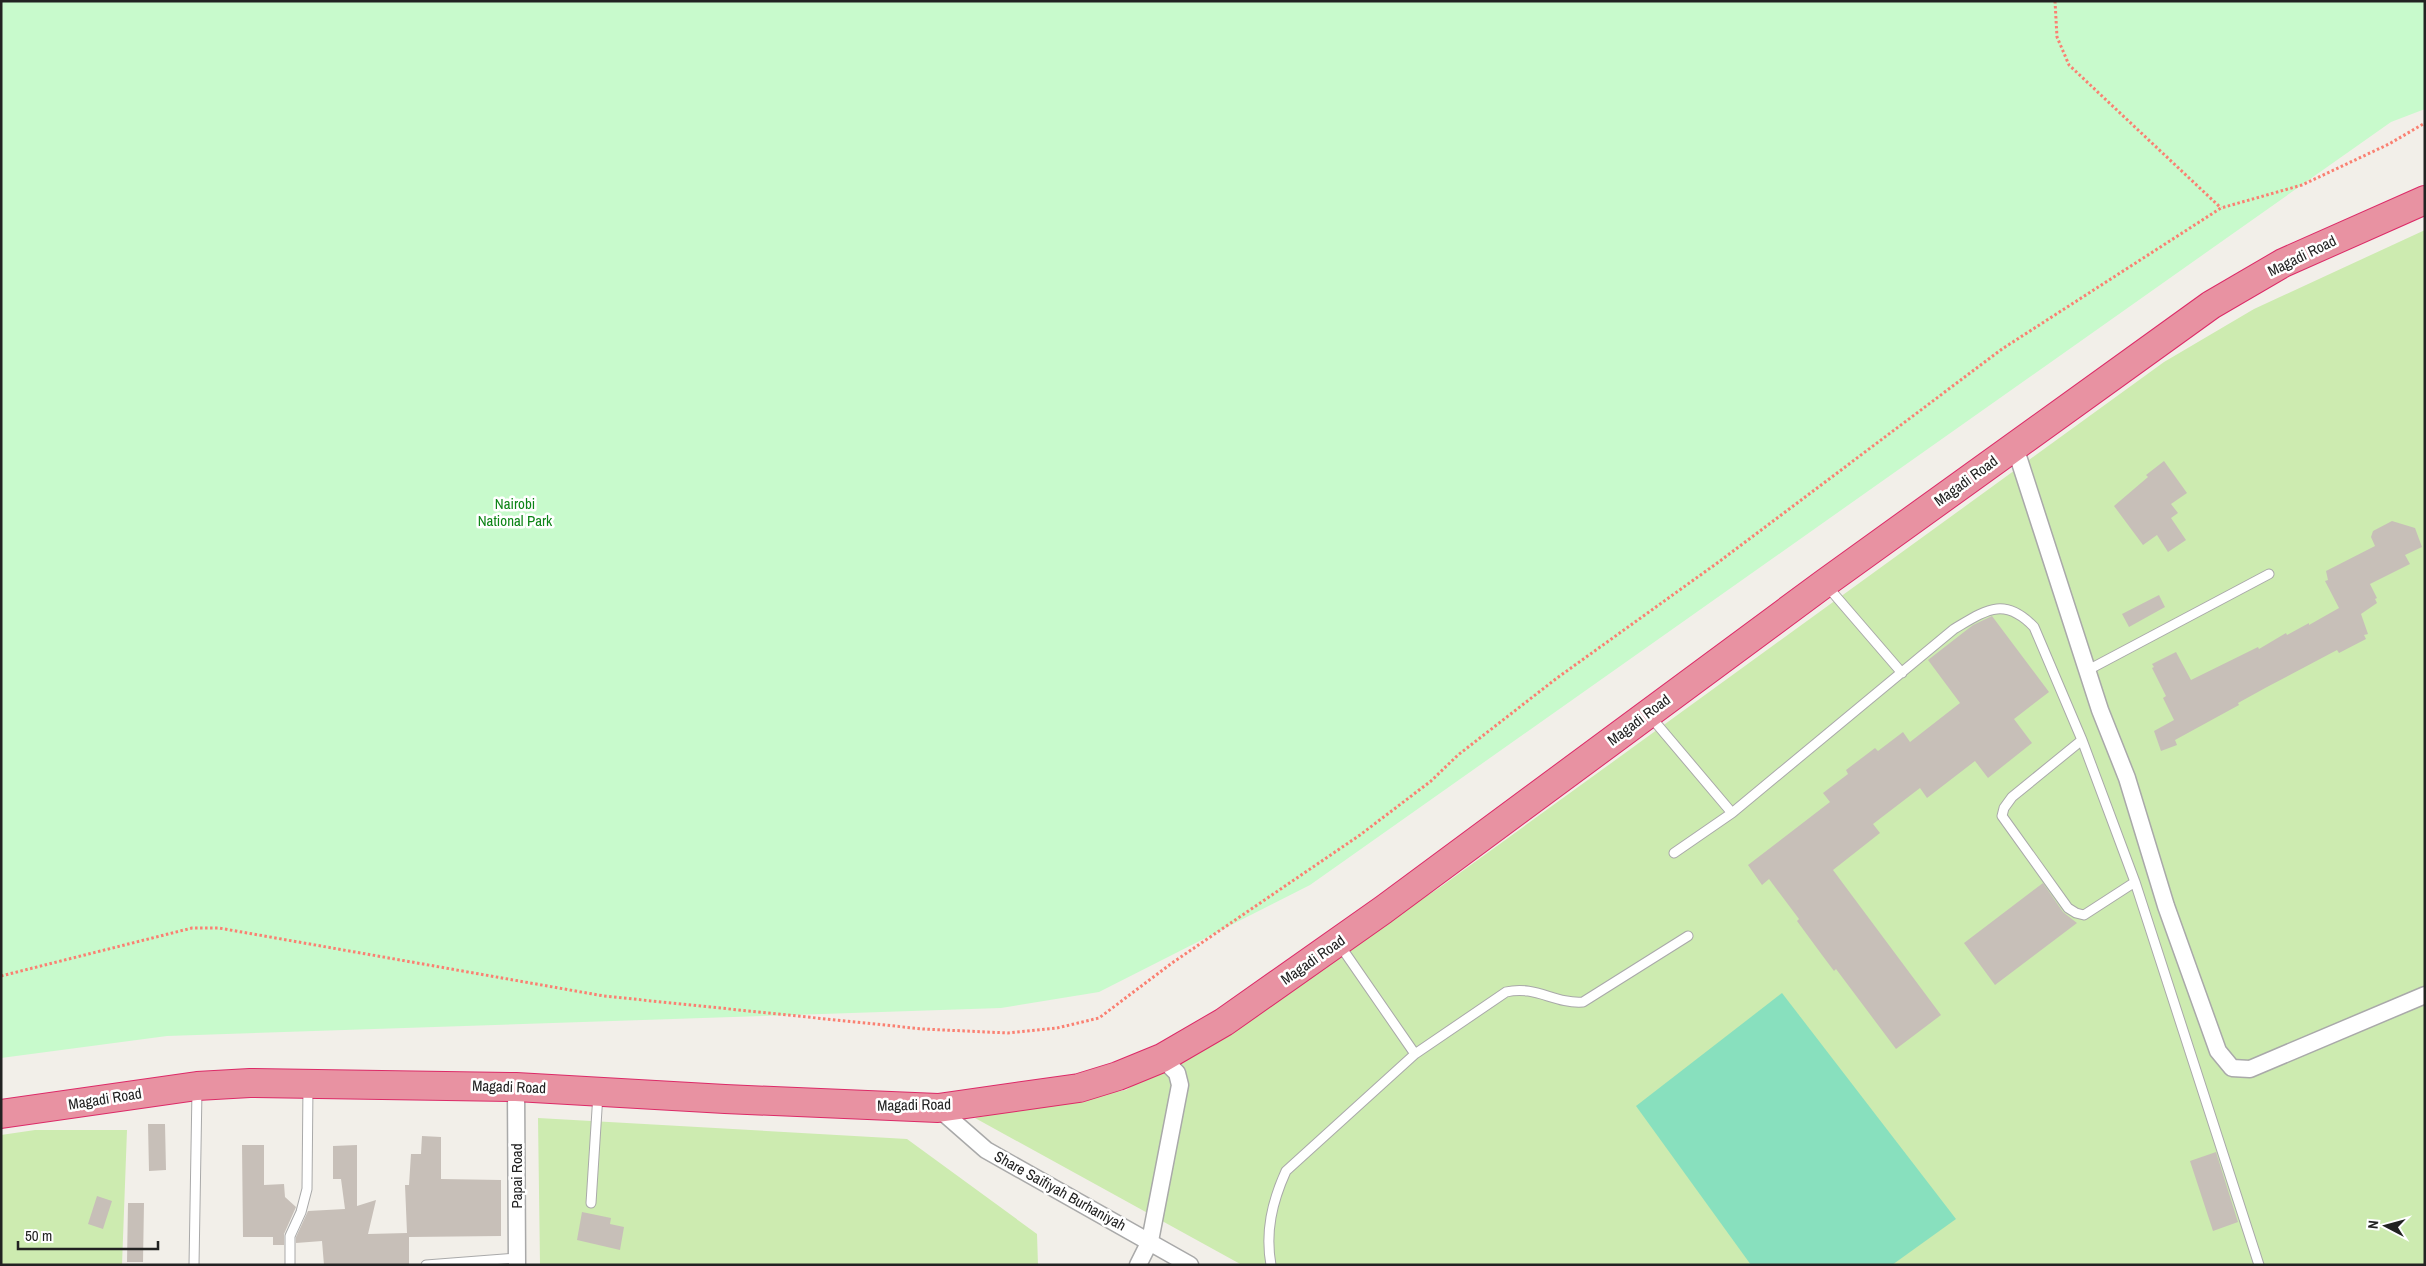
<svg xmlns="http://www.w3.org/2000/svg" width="2426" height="1266" viewBox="0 0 2426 1266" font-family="'Archivo Narrow',sans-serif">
<rect width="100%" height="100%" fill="#f2efe9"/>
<path fill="#cdebb0" d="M2425 230V1265H1242L975 1118 1126 1090 1439 888 2164 362 2254 309Z
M538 1118 907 1139 1037 1234 1038 1265H540Z
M35 1130H127L122 1265H1V1135Z"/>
<path fill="#c8facc" d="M1 1H2425V109L2391 122 1310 885 1099 992 1001 1008 167 1036 1 1058Z"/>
<path fill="#88e0be" d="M1782 993 1956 1219 1892 1265H1751L1636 1106Z"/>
<path fill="#c7bfb8" d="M2164 461 2187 493 2171 504 2178 513 2171 518 2186 540 2168 552 2157 535 2143 545 2114 506 2148 477 2146 475Z
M2392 521 2415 528 2422 547 2405 555 2410 564 2370 584 2377 598 2375 599 2377 603 2361 614 2368 634 2364 635 2366 639 2339 653 2337 650 2267 687 2238 703 2239 705 2175 740 2177 745 2161 751 2154 731 2174 720 2163 698 2166 696 2152 668 2154 667 2152 664 2176 652 2191 680 2258 647 2259 649 2286 633 2287 635 2309 623V625L2339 608 2325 581 2328 580 2326 571 2375 546 2371 537 2373 531Z
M2159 595 2165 607 2129 627 2122 614Z
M1992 616 2049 692 2014 719 2032 743 1988 778 1975 761 1927 798 1920 788 1873 824 1880 833 1833 870 1941 1015 1896 1049 1836 969 1834 971 1822 955 1797 921 1799 919 1769 879 1762 885 1748 865 1830 802 1823 793 1848 774 1846 770 1875 748 1878 751 1903 732 1910 742 1960 703 1928 660 1973 625Z
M2043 883 2063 912 2077 923 1995 985 1964 943Z
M148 1124H165L166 1170 149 1171Z
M422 1136 441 1137V1179L501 1180V1236L409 1237V1265H324L322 1241 296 1243V1237L308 1211 345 1209 341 1179H333V1146L357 1145V1206L376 1200 368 1234 407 1233 405 1185H409L411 1154H421Z
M242 1145H264V1185L284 1184 285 1197 296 1207 284 1234V1245H273V1237H243Z
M2216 1152 2238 1222 2213 1231 2190 1161Z
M97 1196 112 1201 103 1229 88 1224Z
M128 1203H144L143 1262H127Z
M582 1212 611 1218 610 1224 624 1227 620 1250 577 1240Z"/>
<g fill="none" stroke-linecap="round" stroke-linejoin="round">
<g stroke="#a9a9a9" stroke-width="11">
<path id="lane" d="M1827 586 1902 673
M2088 670 2269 574
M1650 716 1732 813
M2082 740 2012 797 2004 808 2002 816 2068 908 2076 913 2084 915 2135 882
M1674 853 1732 813 1954 629C1986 610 2004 596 2034 627L2082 740 2135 882 2259 1265
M1339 944 1415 1054 1506 992C1536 985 1554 1004 1583 1002L1688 936
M591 1203 598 1094
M194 1265 197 1090
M290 1265V1236L301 1212 307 1189 308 1086
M426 1265 517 1258
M1271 1265C1265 1232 1272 1202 1286 1171L1415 1054"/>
</g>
<g stroke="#a9a9a9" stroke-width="19">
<path id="street" d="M2015 447 2100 710 2127 778 2166 906 2218 1051 2232 1068 2250 1069 2425 995
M516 1087 517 1265
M938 1108 986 1150 1190 1265
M1138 1265 1150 1241 1180 1085 1177 1073 1162 1058"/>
</g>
<g stroke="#dc2a67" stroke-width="30">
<path id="highway" d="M1 1114 197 1086 250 1083 516 1087 725 1099 938 1108 1079 1088 1118 1076 1162 1058 1224 1022 1383 910 1825 583 2211 305 2283 263 2425 200"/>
</g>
<path stroke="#fa8072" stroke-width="3" stroke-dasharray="2.5 2.5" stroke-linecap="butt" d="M2055 1 2057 37 2069 65 2221 208
M1 976 192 928H219L604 996 923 1029 1008 1033 1057 1028 1099 1018 1172 963 1360 835 1431 781 1458 755 1557 678 1720 561 2002 349 2221 208 2302 185 2389 144 2425 123"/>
<use href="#lane" stroke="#fff" stroke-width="9"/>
<use href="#street" stroke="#fff" stroke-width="16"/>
<use href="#highway" stroke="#e892a2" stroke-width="28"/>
</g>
<g text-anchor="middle" stroke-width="5" stroke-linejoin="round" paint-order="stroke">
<g font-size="15" fill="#222" stroke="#fff">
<text transform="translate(2302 256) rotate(-26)" y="5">Magadi Road</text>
<text transform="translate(1966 481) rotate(-36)" y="5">Magadi Road</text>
<text transform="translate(1639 720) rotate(-37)" y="5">Magadi Road</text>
<text transform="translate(1313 960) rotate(-35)" y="5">Magadi Road</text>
<text transform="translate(509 1087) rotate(2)" y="5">Magadi Road</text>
<text transform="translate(105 1099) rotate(-9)" y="5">Magadi Road</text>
<text transform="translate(914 1105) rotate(-1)" y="5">Magadi Road</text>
<text transform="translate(517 1176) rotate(-90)" y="5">Papai Road</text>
<text transform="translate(1060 1191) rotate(29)" y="5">Share Saifiyah Burhaniyah</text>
</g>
<g font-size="15" fill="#0c8416" stroke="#fff">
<text x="515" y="509">Nairobi<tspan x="515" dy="17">National Park</tspan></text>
</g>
</g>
<rect width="2426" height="1266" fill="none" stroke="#222222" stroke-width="5"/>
<g transform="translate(2386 1226) rotate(276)" stroke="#ffffff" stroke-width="4" paint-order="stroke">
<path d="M0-4L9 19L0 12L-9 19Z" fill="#222222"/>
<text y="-8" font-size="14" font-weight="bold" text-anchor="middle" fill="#222222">N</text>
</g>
<path d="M18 1241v8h140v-8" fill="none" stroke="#222222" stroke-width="2.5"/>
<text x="25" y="1241" font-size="15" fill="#222222" stroke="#ffffff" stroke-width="4" paint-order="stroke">50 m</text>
</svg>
